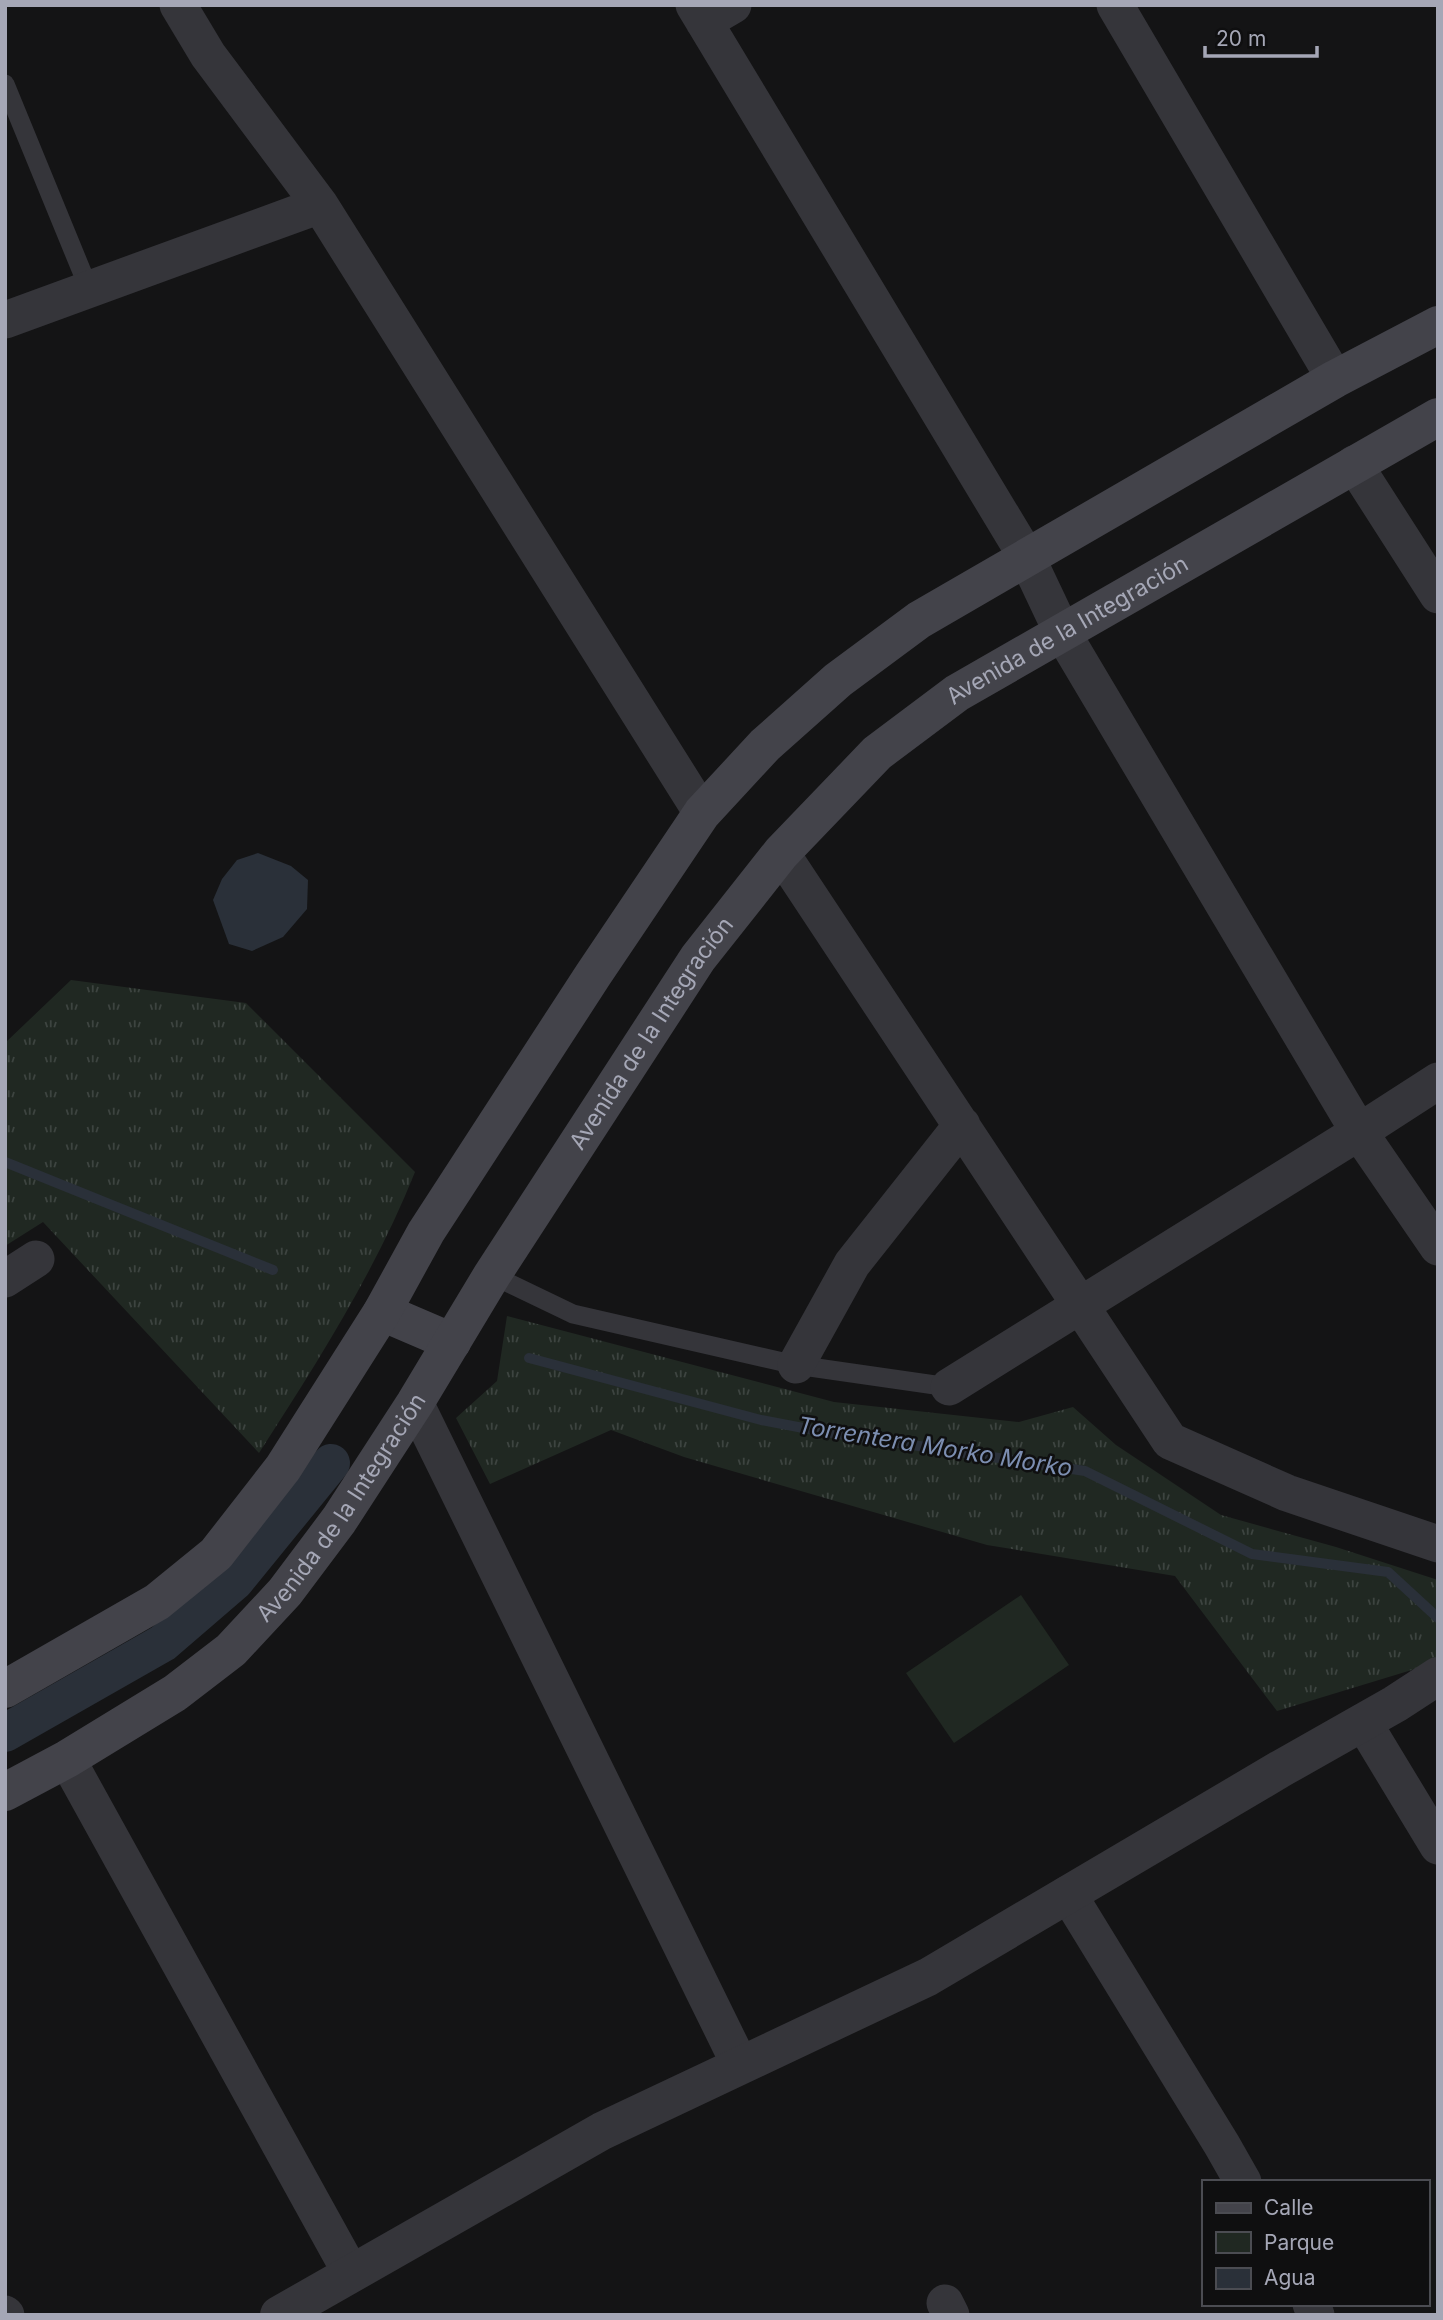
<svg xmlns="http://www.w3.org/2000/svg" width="1443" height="2320" viewBox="0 0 1443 2320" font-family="Inter,sans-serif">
<defs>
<pattern id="grass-tufts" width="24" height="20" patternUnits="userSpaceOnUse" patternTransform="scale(1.75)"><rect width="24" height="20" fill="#202822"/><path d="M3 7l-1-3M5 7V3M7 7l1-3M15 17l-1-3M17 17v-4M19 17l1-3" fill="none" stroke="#3d4440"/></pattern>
</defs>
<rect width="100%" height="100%" fill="#141415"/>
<path fill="url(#grass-tufts)" d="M71 980 246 1003 415 1172C375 1272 317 1363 259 1453L43 1222 5 1246V1043Z
M507 1316 834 1402 1019 1422 1073 1407 1116 1445 1221 1515 1336 1547 1438 1580V1662L1277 1711 1175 1576 987 1545 684 1457 611 1430 490 1484 456 1418 497 1381Z"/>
<path fill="#202822" d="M1021 1595 1069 1665 954 1743 906 1673Z"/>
<path fill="#2a3039" d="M258 853 291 866 308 880 307 909 283 937 252 951 229 944 213 900 222 879 237 860Z"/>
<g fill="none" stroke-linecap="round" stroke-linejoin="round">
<path stroke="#2a3039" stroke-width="10" d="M5 1162 273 1270
M529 1358 761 1420 819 1431 1085 1471 1252 1554 1388 1572 1438 1618"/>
<path stroke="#2a3039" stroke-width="38" d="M5 1733 163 1643 235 1581 331 1463"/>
<path stroke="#35353a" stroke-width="19" d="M5 84 89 289
M492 1275 573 1314 796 1365 949 1387"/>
<path stroke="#35353a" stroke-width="37" d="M178 5 208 55 320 205 702 813
M694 5 1026 556 1063 634 1359 1132 1438 1247
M1115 5 1335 379
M704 22 733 5
M5 320 320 205
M1354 464 1438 595
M781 853 1170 1441 1287 1493 1438 1544
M5 1279 36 1259
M796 1365 852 1264 962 1125
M949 1387 1359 1132 1438 1081
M415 1403 740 2065
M1363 1722 1438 1846
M67 1759 351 2273
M1068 1894 1222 2145 1243 2182
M945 2303 951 2315
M1311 2304 1316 2315
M5 2314 6 2315"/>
<path stroke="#35353a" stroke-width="38" d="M279 2315 602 2131 928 1977 1282 1768 1395 1704 1438 1676"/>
<g stroke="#43434a" stroke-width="38">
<path d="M382 1312 452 1342"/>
<path d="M5 1689 157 1602 216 1554 283 1468 382 1312 426 1232 593 975 702 813 765 745 838 680 919 620 1335 379 1438 325"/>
<path id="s1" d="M5 1792 67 1759 175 1693 231 1650 285 1592 339 1520 415 1403 492 1275 698 958 781 853 877 753 957 693 1438 417"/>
</g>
</g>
<g text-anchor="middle" stroke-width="5" stroke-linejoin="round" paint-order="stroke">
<g font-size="23" fill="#a5a7b6" stroke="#0f0f10">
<text dy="8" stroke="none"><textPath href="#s1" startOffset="1603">Avenida de la Integración</textPath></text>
<text dy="8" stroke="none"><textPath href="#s1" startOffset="1015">Avenida de la Integración</textPath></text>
<text dy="8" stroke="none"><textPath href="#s1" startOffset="448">Avenida de la Integración</textPath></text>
</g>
<g font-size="24" font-style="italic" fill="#7c8eb1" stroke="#0f0f10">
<text transform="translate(935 1447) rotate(9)" y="8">Torrentera Morko Morko</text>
</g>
</g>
<rect width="1443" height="2320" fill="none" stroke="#a5a7b6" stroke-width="14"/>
<rect x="1202" y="2180" width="228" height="126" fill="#0f0f10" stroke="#4b4c52" stroke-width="2"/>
<rect x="1216" y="2203" width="35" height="10" fill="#43434a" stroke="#4b4c52" stroke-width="2"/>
<text x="1264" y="2215" font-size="21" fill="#a5a7b6">Calle</text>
<rect x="1216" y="2232" width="35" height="21" fill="#202822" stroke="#4b4c52" stroke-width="2"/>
<text x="1264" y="2250" font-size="21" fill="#a5a7b6">Parque</text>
<rect x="1216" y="2268" width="35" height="21" fill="#2a3039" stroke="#4b4c52" stroke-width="2"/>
<text x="1264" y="2285" font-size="21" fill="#a5a7b6">Agua</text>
<path d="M1205 46v10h112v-10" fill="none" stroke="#a5a7b6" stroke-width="3.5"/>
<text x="1216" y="46" font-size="21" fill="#a5a7b6" stroke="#0f0f10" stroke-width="5" paint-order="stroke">20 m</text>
</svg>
